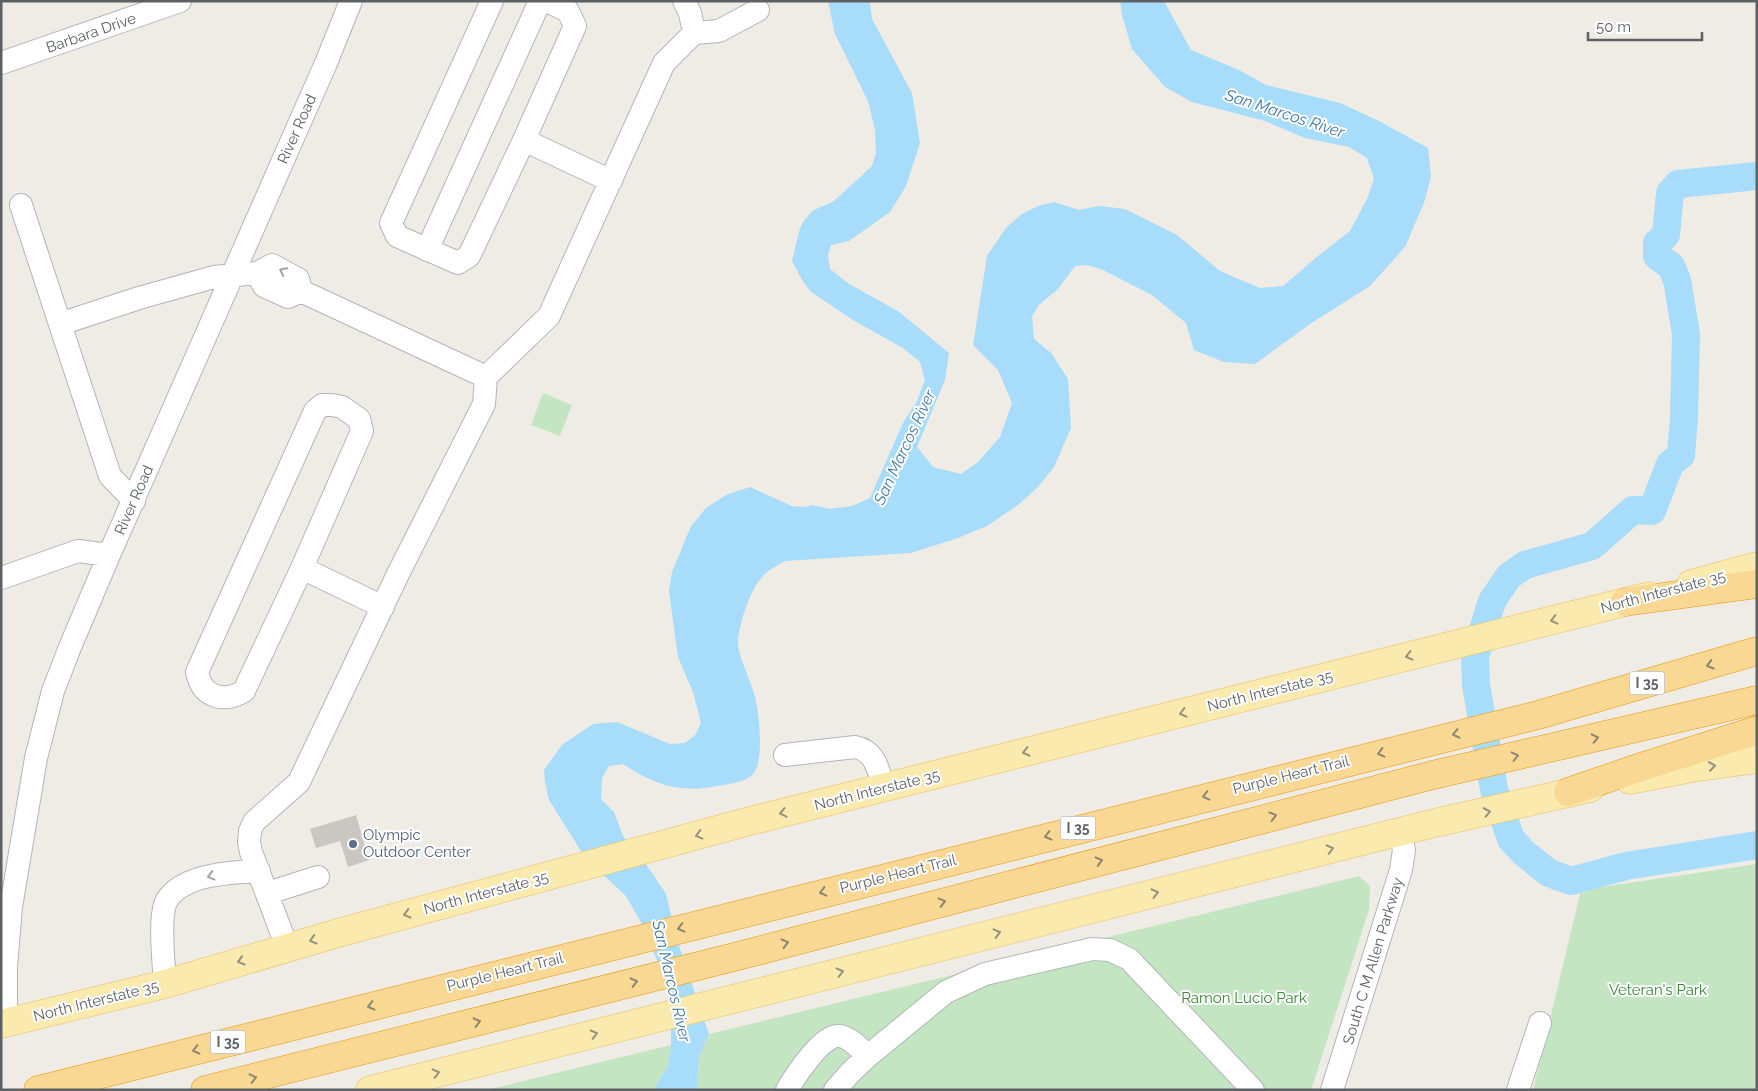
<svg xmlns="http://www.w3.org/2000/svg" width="1758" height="1091" viewBox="0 0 1758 1091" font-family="Raleway,sans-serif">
<rect width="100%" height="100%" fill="#eeece5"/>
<path fill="#c4e5c2" d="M543 393 572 405 560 436 531 425Z
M1757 864V1090H1533L1581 890Z
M1359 876 1370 886 1369 910 1311 1090H697L699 1057 709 1034Z
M671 1045 668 1066 653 1090H486Z"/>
<path fill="#a8dcfb" d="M828 1H870L872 19 912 93 920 143 906 186 890 212 849 241 831 245 828 255 830 269 849 284 898 311 949 353 945 380 917 447 933 467 961 474 978 462 1000 437 1012 403 998 370 973 345 987 256 1006 228 1022 214 1038 206 1054 202 1079 210 1099 206 1125 209 1177 235 1220 271 1260 288 1283 286 1318 256 1350 231 1367 199 1374 179 1367 158 1349 147 1305 138 1265 121 1192 102 1165 87 1132 49 1122 15 1120 1H1164L1191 50 1239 70 1266 85 1340 103 1379 121 1428 148 1431 177 1424 203 1405 247 1370 286 1310 324 1255 364 1224 362 1194 350 1186 323 1152 295 1101 269 1087 265 1075 266 1058 289 1039 305 1032 316 1034 339 1051 353 1068 379 1071 428 1054 467 1038 487 1018 505 987 526 958 538 911 553 785 561C774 567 765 572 758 582 749 595 738 627 738 643 738 656 752 683 755 697 759 713 765 764 752 775 742 784 725 784 712 787 677 793 651 783 623 764L609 766 602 778 601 799 614 812 623 836 646 864 666 894 677 940 709 1034 699 1057 697 1090H653L668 1066 671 1045V1000L658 963 642 924 626 896 586 859 549 800 545 781 544 770 562 745 593 724 617 722 670 744 685 743 695 735 701 723 693 692 678 657 669 591 672 572 691 526 706 508 726 495 750 487 792 506 804 507 812 505 830 509 852 506 870 498 903 423 917 401 925 380 920 362 903 348 853 320 811 292 802 280 792 261 800 228 803 222 812 211 834 201 872 166 876 153 875 130 868 101 835 34Z"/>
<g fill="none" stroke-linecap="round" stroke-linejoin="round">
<path stroke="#a8dcfb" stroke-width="28" d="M1757 176 1678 184 1670 193 1666 235 1657 243V256L1671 266 1677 280 1686 334 1684 418 1681 455 1670 464 1652 511 1633 510 1592 546 1525 565 1509 576 1492 601 1475 656 1476 685 1494 789 1511 839 1524 853 1549 873 1571 881 1626 866 1757 845"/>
</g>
<path fill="#cac7c2" d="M356 815 369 860 348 867 340 841 316 848 310 829Z"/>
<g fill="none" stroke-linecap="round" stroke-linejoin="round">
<g stroke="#b2b5b9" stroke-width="24">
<path id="minor" d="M492 1 391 223 397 236 458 263 469 256 524 140 575 26 568 11 547 1
M684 1 690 13 694 33
M1 63 180 1
M524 140 611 181
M21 205 60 324
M427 250 540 1
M257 273 264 286 288 297 301 291
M301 291 486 377
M134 501 110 476 60 324 139 298 214 277 257 273 272 265 298 279 301 291
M302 568 362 431 359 419 342 407 332 405H322L315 411 197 672C202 698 224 703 244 691L302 568 383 607
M1 578 78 551 109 555
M785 755 855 747C876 751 878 770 884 788
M268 893 318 877
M287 947 251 852 249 842 250 831 254 822 299 782 398 574 484 404 486 377 549 316 664 63 694 33 719 31 758 10
M165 984C164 965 158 915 167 900 183 874 233 872 259 871
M6 1023V967L11 907 36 758 53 691 70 647 109 555 326 63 351 1
M787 1090C795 1076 824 1032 840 1036 851 1038 860 1049 868 1056
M835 1090 850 1073 868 1056 946 992 985 974 1092 949 1110 950 1129 959 1253 1090
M1332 1090 1401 870 1404 850 1400 832
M1518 1090 1540 1023"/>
</g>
<g stroke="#ebbc61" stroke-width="29">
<path id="major" d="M1691 584 1757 566
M1630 780 1692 768 1757 759
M1 1024 165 984 338 933 746 822 1649 596
M370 1090 1439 822 1590 788"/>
</g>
<g stroke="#e9960a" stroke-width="29">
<path id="highway" d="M1625 602 1757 584
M1568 792 1638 768 1757 730
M38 1090 1538 715 1757 651
M205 1090 738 956 1433 775 1757 700"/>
</g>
<use href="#minor" stroke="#fff" stroke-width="22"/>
<use href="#major" stroke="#fbeaad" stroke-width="28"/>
<use href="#highway" stroke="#f8d892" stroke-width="28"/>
</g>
<defs><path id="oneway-chevron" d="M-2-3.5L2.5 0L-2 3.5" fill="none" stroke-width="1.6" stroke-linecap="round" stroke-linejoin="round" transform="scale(1.25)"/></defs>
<g stroke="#9ea0a3">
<use href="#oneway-chevron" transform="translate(283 271) rotate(-152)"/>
<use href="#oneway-chevron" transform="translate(211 876) rotate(165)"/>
</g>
<g stroke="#94917e">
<use href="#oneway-chevron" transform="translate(1554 620) rotate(166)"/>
<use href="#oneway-chevron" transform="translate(1409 656) rotate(166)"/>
<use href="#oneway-chevron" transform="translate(1183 713) rotate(166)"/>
<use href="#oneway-chevron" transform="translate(1026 752) rotate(166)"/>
<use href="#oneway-chevron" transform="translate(1712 766) rotate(-8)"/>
<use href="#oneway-chevron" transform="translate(1487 812) rotate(-12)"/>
<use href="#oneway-chevron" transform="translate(783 813) rotate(167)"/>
<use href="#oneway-chevron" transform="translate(699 835) rotate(165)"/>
<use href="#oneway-chevron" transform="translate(1330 849) rotate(-14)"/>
<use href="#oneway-chevron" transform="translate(1155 893) rotate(-14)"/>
<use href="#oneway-chevron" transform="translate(407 914) rotate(165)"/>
<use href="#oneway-chevron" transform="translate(997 933) rotate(-14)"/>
<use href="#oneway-chevron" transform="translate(313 940) rotate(164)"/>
<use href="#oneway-chevron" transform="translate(241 961) rotate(163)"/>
<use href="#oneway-chevron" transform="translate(840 972) rotate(-14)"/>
<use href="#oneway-chevron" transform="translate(594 1034) rotate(-14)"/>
<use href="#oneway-chevron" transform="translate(436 1073) rotate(-14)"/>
</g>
<g stroke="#8c8572">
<use href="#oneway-chevron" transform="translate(1710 665) rotate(164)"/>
<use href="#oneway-chevron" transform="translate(1456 734) rotate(167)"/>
<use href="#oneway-chevron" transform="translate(1595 738) rotate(-13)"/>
<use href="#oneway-chevron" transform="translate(1381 753) rotate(166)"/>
<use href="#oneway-chevron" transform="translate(1515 756) rotate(-13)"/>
<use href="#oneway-chevron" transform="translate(1206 796) rotate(166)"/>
<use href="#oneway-chevron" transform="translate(1273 816) rotate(-15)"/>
<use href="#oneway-chevron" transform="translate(1048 836) rotate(166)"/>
<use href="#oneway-chevron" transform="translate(1099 861) rotate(-15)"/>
<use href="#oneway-chevron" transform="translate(823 892) rotate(166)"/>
<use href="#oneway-chevron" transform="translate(942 902) rotate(-15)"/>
<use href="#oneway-chevron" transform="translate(681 928) rotate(166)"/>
<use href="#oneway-chevron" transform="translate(785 943) rotate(-15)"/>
<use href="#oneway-chevron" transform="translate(634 982) rotate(-14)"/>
<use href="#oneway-chevron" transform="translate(371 1006) rotate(166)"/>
<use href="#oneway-chevron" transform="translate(477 1022) rotate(-14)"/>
<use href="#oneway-chevron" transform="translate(196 1050) rotate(166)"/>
<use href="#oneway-chevron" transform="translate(253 1078) rotate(-14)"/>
</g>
<circle fill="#5c6f8a" stroke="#fff" stroke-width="2" cx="353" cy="844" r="5"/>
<g text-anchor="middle" stroke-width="4" stroke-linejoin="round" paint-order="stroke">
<g fill="#fff" stroke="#8e9093" stroke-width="1">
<rect x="1629.5" y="671.5" width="35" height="23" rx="4"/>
<rect x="1060.5" y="816.5" width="35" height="23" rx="4"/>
<rect x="210.5" y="1030.5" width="35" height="23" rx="4"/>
</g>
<g font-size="14" font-weight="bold" fill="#5d6165">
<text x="1647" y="688">I 35</text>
<text x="1078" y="833">I 35</text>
<text x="228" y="1047">I 35</text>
</g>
<g font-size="15" fill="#5d6165" stroke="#fff">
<text transform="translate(91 33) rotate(-19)" y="5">Barbara Drive</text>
<text transform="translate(297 129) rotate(-66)" y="5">River Road</text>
<text transform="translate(134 500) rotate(-66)" y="5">River Road</text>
<text transform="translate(1663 592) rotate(-15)" y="5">North Interstate 35</text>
<text transform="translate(1270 691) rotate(-14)" y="5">North Interstate 35</text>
<text transform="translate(1291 775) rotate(-14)" y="5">Purple Heart Trail</text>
<text transform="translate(877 790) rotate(-14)" y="5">North Interstate 35</text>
<text transform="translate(898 874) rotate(-14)" y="5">Purple Heart Trail</text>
<text transform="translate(486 893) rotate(-15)" y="5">North Interstate 35</text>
<text transform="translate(1373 961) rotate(-73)" y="5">South C M Allen Parkway</text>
<text transform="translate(505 972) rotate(-14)" y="5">Purple Heart Trail</text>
<text transform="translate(96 1001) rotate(-14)" y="5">North Interstate 35</text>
</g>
<g font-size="15" fill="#4e5e75" stroke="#fff" text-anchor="start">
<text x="363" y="840">Olympic<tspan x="363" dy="17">Outdoor Center</tspan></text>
</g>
<g font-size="15" fill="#3b863a" stroke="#fff">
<text x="1658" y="995">Veteran's Park</text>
<text x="1244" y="1003">Ramon Lucio Park</text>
</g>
<g font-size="16" font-style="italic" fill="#4278a4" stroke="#fff">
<text transform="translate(1285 113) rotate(18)" y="6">San Marcos River</text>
<text transform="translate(904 447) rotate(-65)" y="6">San Marcos River</text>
<text transform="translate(672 981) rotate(77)" y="6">San Marcos River</text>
</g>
</g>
<rect width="1758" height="1091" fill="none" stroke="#5d6165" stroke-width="5"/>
<path d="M1588 32v8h114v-8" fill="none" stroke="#5d6165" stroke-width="2.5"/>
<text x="1596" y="32" font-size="15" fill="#5d6165" stroke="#ffffff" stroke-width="4" paint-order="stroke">50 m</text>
</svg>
